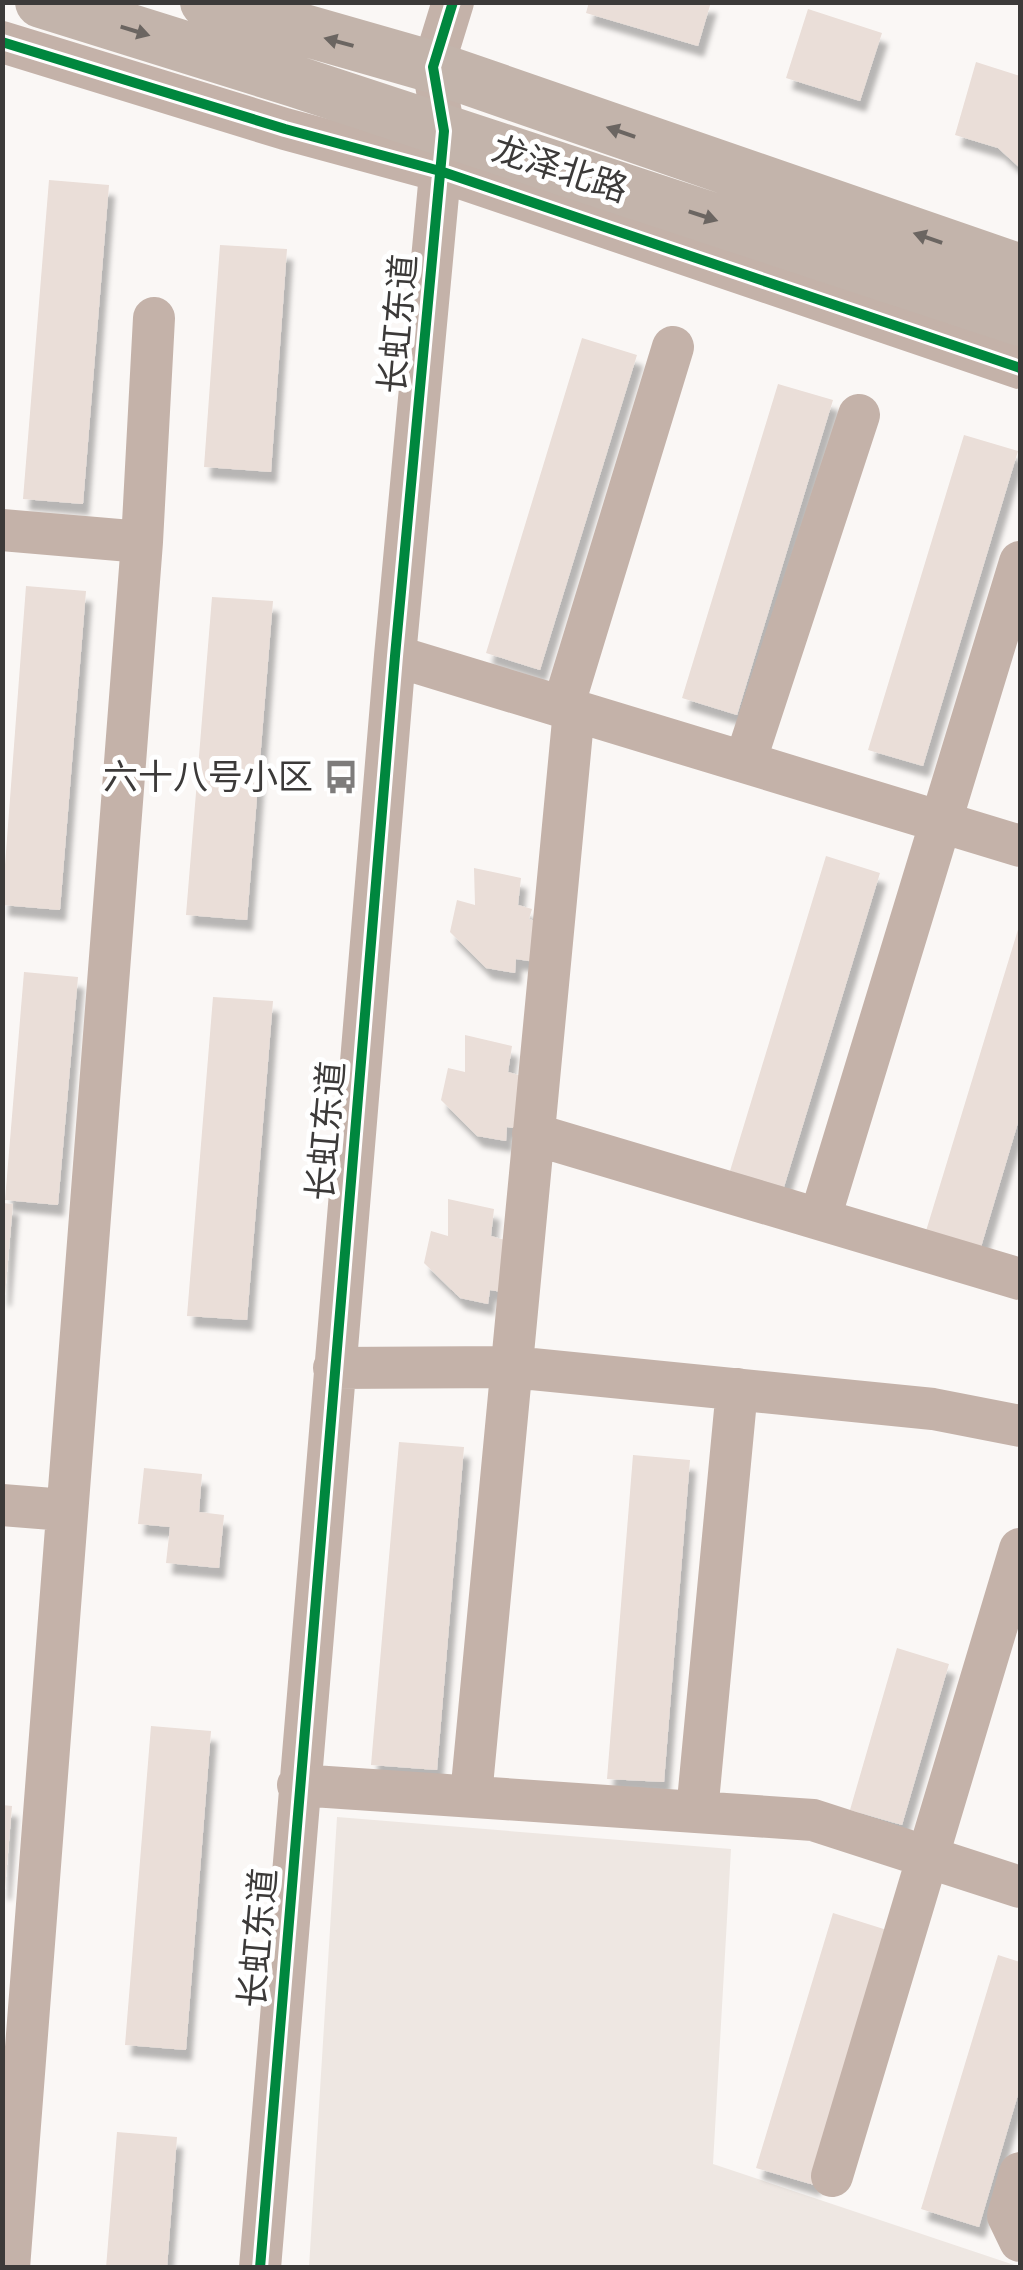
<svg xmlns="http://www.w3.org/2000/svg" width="1023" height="2270" viewBox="0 0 1023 2270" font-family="'Asap Condensed','Noto Sans SC',sans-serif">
<defs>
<filter id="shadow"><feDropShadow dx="6" dy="11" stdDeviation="2.5" flood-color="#0004"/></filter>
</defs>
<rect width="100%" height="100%" fill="#faf7f5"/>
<path fill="#eee7e2" d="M337 1817 731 1849 713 2164 1020 2267H309Z"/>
<path fill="#eaded8" filter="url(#shadow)" d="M589 2H711L698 46 586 13Z
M808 9 882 33 860 101 786 78Z
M976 62 1020 76V168L998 148 955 135Z
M49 180 109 185 83 504 23 499Z
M220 245 287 249 271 472 204 467Z
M582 338 637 355 540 670 486 653Z
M778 384 833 400 737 715 682 698Z
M964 435 1018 451 923 766 868 750Z
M26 586 86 591 60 910 2 905Z
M212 597 273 601 247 920 186 915Z
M826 856 880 873 784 1187 730 1171Z
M474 868 521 878 518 905 532 909 529 919 538 922 535 962 516 959 515 973 486 968 450 932 457 900 475 905Z
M1020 923V1116L981 1247 926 1231Z
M24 972 78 977 58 1205 5 1200Z
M213 997 273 1001 247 1320 187 1316Z
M465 1035 512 1046 508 1072 522 1076 525 1130 507 1127 506 1141 477 1136 441 1100 448 1068 465 1072Z
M448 1199 494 1209 491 1236 505 1240 508 1293 490 1290 488 1304 460 1298 424 1263 431 1231 448 1236Z
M2 1203 13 1204 5 1295H2Z
M399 1442 464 1447 437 1770 371 1765Z
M633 1455 690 1460 664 1782 607 1779Z
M144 1468 202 1474 199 1512 224 1515 219 1568 166 1563 170 1527 138 1524Z
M897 1648 949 1664 902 1825 850 1810Z
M151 1726 211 1731 186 2050 125 2045Z
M2 1805 12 1806 5 1889H2Z
M833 1913 890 1931 814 2185 756 2168Z
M998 1955 1020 1962V2088L979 2227 921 2209Z
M117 2132 177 2137 167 2268H106Z"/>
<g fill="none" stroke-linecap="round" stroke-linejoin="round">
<path stroke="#c4b2a9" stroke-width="42" d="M2 42 285 129 440 171 1020 368
M2 530 142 542
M395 656 1020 846
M563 707 673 347
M745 762 859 415
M533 1134 1020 1279
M820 1218 1020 562
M334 1368 512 1367 933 1409 1020 1426
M2 1505 65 1510
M298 1785 813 1820 1020 1887
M471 1796 574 710
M697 1812 737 1389
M1020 2173 1008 2216 1020 2241
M832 2176 1020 1549
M9 2268 142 542 154 318
M260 2268 395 656 444 131 433 67 453 2"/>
<path stroke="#c3b4ab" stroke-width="52" d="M41 2 294 81 1020 320
M206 2 433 67 1020 270"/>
<g stroke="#fff" stroke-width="16">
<path id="cycleway" d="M2 42 285 129 440 171 1020 368
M260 2268 395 656 444 131 433 67 453 2"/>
</g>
<use href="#cycleway" stroke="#00873e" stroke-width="10"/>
</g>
<defs><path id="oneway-solid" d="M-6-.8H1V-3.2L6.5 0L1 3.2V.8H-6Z" transform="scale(2.5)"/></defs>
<g fill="#6b6561">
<use href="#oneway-solid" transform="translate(135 31) rotate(17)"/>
<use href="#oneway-solid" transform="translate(339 42) rotate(-165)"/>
<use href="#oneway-solid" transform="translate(621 132) rotate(-161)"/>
<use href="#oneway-solid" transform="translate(703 216) rotate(18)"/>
<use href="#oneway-solid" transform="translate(928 238) rotate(-161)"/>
</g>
<defs>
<g id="bus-bare" transform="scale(2.7)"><path d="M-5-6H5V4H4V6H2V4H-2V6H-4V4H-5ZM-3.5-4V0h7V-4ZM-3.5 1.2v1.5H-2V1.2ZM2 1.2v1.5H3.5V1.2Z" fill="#7e7c7b" stroke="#fff" stroke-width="2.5" paint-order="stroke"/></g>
</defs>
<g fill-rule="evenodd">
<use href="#bus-bare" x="341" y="777"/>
</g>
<g text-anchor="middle" stroke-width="10" stroke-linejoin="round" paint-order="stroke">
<g font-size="35" fill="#3c3a39" stroke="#fff">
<text transform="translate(560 169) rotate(18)" y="12">龙泽北路</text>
<text transform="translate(398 324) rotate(-85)" y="12">长虹东道</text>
<text transform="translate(326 1131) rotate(-85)" y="12">长虹东道</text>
<text transform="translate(258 1938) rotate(-85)" y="12">长虹东道</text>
</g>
<g font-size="35" fill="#3c3a39" stroke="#fff" text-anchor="end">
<text x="313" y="789">六十八号小区</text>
</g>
</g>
<rect width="1023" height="2270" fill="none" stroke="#3c3a39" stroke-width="10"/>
</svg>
